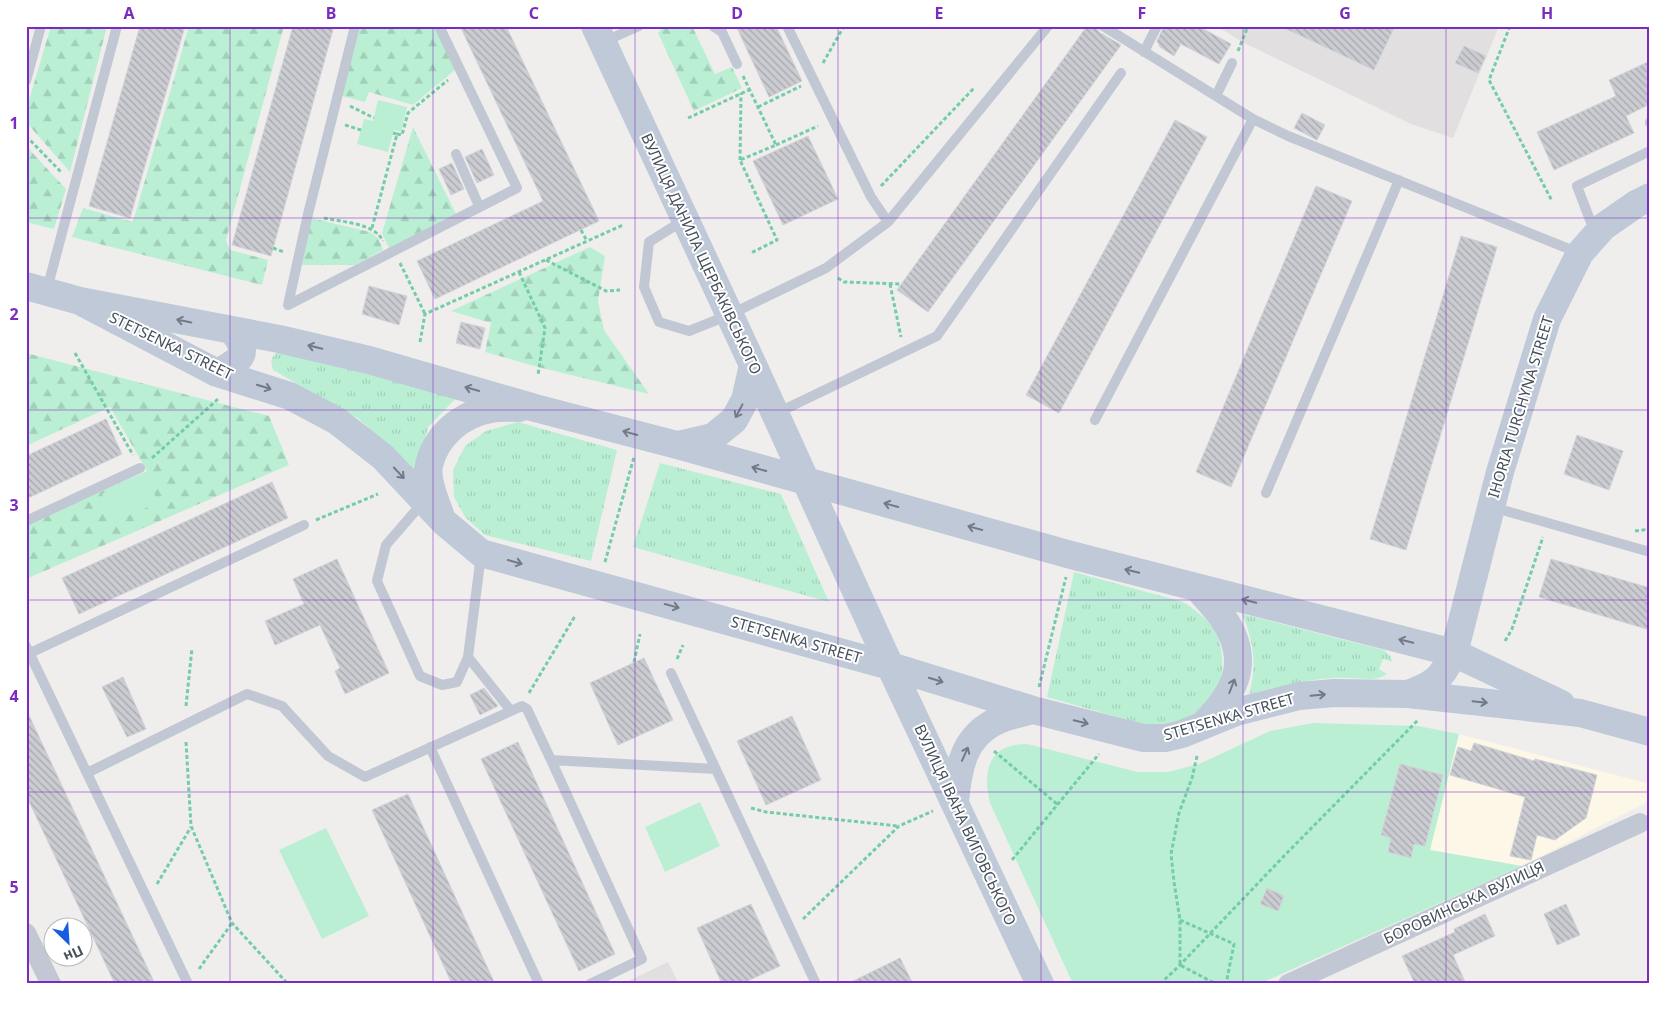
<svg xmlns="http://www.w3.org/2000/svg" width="1676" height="1010" viewBox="0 0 1676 1010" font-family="'Noto Sans',sans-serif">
<defs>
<pattern id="grass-tufts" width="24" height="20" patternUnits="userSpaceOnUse" patternTransform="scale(1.25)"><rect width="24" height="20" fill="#bbefd4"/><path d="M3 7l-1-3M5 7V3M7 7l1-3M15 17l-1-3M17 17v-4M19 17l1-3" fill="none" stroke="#a2cfb8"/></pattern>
<pattern id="forest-firs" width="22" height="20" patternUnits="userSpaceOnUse" patternTransform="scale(1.25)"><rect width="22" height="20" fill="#bbefd4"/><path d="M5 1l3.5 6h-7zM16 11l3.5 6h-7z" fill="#a2cfb8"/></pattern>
<pattern id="building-back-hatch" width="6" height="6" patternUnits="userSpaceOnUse" patternTransform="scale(1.25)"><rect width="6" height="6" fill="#caccd2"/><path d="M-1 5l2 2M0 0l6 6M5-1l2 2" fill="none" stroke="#a6a8ad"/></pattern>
</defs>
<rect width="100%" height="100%" fill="#f0eeed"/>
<path fill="#fcf7e6" d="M1459 734 1650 784V795L1647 802 1522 866 1430 850Z"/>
<path fill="#e1dfdf" d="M1217 26H1499L1453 138 1411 124 1242 42Z
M668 962 679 984H622Z"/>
<path fill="url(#grass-tufts)" d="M278 352 458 396 428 427 416 473 359 419 273 370C270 361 271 357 278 352Z
M518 422 617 450 591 561 485 535 465 517 454 497 453 470 465 446 486 431Z
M660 463 781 494 829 602 633 547Z
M1074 572 1183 602C1193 608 1202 615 1210 624 1227 645 1226 682 1210 703 1203 714 1180 723 1167 725 1147 728 1129 720 1110 715 1089 709 1068 703 1047 697Z
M1242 614 1384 650 1391 657 1392 662 1383 659 1379 669 1387 674C1376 682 1362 678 1349 678 1319 676 1279 687 1249 694 1257 667 1254 640 1242 614Z"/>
<path fill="url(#forest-firs)" d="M51 26H107L70 172 26 122V110Z
M189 26H284L226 240 230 250 268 260 262 285 72 237 83 208 133 222Z
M360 26H435L456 69 413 105 369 92 365 102 342 96Z
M692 26 715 74 732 67 742 88 694 111 658 33 662 28Z
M413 127 456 214 389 248 382 233Z
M26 146 66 189 54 229 26 222Z
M311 218 370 232 378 238 383 250 355 265H302Z
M590 247 605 256 598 301 604 330 649 394 538 367 485 352 491 323 451 311Z
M26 353 269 416 289 465 26 579V525L147 471 110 407 26 446Z"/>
<path fill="#bbefd4" d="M378 100 407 107 401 132 394 130 388 152 357 144 364 119 373 121Z
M145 474 158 502 115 522 102 494Z
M1313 723 1418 726 1459 734 1430 850 1522 866 1266 981 1267 984H1073L990 803C982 770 989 744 1027 744L1138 772H1168L1199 764 1270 731Z
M700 802 720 846 665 872 645 827Z
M326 828 369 916 322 939 279 850Z"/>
<path fill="url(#building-back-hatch)" stroke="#d1d3d9" d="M140 26H185L130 218 89 206Z
M293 26H334L271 256 232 245Z
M460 26H506L599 221 435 299 417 261 543 201Z
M736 26H776L802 81 769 97Z
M1087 26H1096L1099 32 1121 45 928 312 897 290Z
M1164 26H1198L1231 44 1219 64 1181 44 1174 56 1160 47 1157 41Z
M1280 26H1395L1374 70Z
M1464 46 1486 56 1478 73 1455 63Z
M1650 61V104L1626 116 1634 133 1554 170 1537 132 1616 96 1609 80Z
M1302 113 1325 125 1317 140 1294 128Z
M1175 120 1207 137 1059 413 1026 395Z
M808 136 838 199 783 225 753 161Z
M482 149 494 175 477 183 465 157Z
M452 163 464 189 451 195 439 169Z
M1316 186 1352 201 1231 487 1196 472Z
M1461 236 1497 247 1406 550 1370 539Z
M369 286 407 296 399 325 362 314Z
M461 322 485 328 480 349 456 343Z
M106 419 122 454 26 499V456Z
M1577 435 1623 451 1609 490 1564 474Z
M272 482 288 518 79 614 62 578Z
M337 559 389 673 345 694 335 671 340 668 320 625 275 645 265 621 304 604 293 579Z
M1551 559 1650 588V630L1539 597Z
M644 658 673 720 618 745 590 683Z
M123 677 146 729 127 737 102 687Z
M484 688 498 706 480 715 470 695Z
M26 709 155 984H115L26 795Z
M792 716 821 780 766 805 737 741Z
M518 742 615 954 579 971 481 759Z
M1474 743 1534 761 1535 759 1597 775 1586 818 1555 840 1537 835 1531 860 1510 856 1525 797 1450 775 1458 747 1471 751Z
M1400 764 1443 775 1425 846 1414 844 1411 858 1388 852 1391 838 1381 835Z
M408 794 495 984H452L372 810Z
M1267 888 1284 896 1278 911 1260 904Z
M751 904 780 966 741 984H722L697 928Z
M1566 904 1580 935 1557 945 1544 914Z
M1485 914 1495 936 1453 955 1466 984H1415L1402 956 1455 932 1454 929Z
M900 958 913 984H847Z"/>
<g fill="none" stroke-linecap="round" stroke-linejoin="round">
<path stroke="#73cda9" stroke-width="3" stroke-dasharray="4 2.5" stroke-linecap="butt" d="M1510 26 1489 80 1552 201
M1238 51 1248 26
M823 63 844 26
M743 76 776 145 740 160 777 240 751 253
M350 106 374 118
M758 107 801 86
M688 118 749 90
M345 125 361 130
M397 134 402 135 408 113 448 80
M26 136 62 173
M776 145 818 126
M740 160 741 93
M881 186 975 87
M324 218C341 222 375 223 383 241
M372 228 397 134 393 133
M581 230 587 241
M273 248 284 252
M546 260 606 291 620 290
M400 263 425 314
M519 272 545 328 538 375
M838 278 844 282 901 284
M890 284 901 337
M420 342 425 314 623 225
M75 353 133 455
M152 458 218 399
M316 520 378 494
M1635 531 1650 529
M605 562 634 457
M1505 641 1512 629 1543 537
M677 659 683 645
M634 662 640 634
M1039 687 1066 577
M529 693 575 616
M186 706 192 648
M186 742 191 826 232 923 288 984
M994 751 1057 804
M1197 756 1192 778 1179 813 1171 854 1174 882 1180 920V965L1216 984
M751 808 766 812 898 826
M1012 860 1099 754
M157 884 191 827
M803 919 899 826 933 811
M1180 920 1234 944 1226 984
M199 969 232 923
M1160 984 1180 965 1283 857 1418 720"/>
<path stroke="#c1c8d3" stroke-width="10" d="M713 26 722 32 737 64
M787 26 871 197 888 222
M1103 26 1253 119 1288 136 1579 253
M603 42 639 26
M1144 52 1157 26
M26 81 41 26
M1216 96 1232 63
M1650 122V123
M456 154 479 206
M684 220 649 242 644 287 659 322 689 331 729 315 826 268 888 222 1048 26
M1595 233 1577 186 1650 151
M50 278 117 26
M288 305 517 188 439 26
M288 305 308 214 355 26
M777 413 937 336 1121 73
M1095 420 1253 119
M1266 493 1399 180
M424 501 386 545 377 581 420 676 442 685 457 682 468 657
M1492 507 1650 552
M26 521 140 468
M481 555 468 657 511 711
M26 646 188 984
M30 653 304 525
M671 673 816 984
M430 747 539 984
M551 760 642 959 590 984
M87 773 247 694 282 706 328 756 365 777 522 706 527 709 551 760 716 769"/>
<path stroke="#c1c8d3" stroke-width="20" d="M26 933 51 984
M1288 984 1640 823"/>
<path stroke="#c0c9d7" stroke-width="28" d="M595 26 753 365 890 666 1040 984
M26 286 80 301 279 339 369 360 535 408 677 445 1071 555 1454 653 1561 704
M80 301 217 373 290 396 337 421 383 457 444 522 481 553 890 666 1033 710 1143 738H1166L1182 734 1236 712 1299 696 1334 693 1408 694 1580 713 1650 732
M217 373C240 360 252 355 232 330
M679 445 713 437 734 420 745 400 753 365
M440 514C435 500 426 480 429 465 436 435 462 414 491 409 500 407 510 408 519 408
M1198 588C1206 598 1215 607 1223 618 1251 659 1237 691 1205 723
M1408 694C1435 684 1441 679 1454 653L1500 472 1547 319 1580 253 1603 227 1636 204 1650 197
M955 802C958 767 964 735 999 720 1010 715 1022 713 1033 710"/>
</g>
<defs><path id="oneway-shaft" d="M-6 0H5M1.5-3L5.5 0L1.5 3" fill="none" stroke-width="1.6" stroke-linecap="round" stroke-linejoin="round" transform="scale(1.25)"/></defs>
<g stroke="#717a86">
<use href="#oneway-shaft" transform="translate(184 321) rotate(-169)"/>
<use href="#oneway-shaft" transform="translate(315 347) rotate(-167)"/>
<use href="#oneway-shaft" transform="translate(264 387) rotate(17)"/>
<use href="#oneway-shaft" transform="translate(472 389) rotate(-164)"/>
<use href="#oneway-shaft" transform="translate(739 411) rotate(118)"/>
<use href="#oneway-shaft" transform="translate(630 433) rotate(-165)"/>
<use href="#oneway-shaft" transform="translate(759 469) rotate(-164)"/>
<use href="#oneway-shaft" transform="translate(399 473) rotate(47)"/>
<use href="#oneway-shaft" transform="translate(891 505) rotate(-165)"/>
<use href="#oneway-shaft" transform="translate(975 528) rotate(-165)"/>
<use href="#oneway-shaft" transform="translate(515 562) rotate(16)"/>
<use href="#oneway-shaft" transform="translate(1132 571) rotate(-166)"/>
<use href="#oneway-shaft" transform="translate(1249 601) rotate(-166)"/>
<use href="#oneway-shaft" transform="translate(672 606) rotate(15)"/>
<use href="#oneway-shaft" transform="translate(1406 641) rotate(-166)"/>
<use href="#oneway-shaft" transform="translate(936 680) rotate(17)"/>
<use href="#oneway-shaft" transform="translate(1232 686) rotate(-69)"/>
<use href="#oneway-shaft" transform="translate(1318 695) rotate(-5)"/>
<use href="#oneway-shaft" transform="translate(1480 702) rotate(6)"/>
<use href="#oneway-shaft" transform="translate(1081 722) rotate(14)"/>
<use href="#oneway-shaft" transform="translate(965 754) rotate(-66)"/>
</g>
<path fill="none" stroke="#7b2cbf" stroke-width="1" stroke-opacity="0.55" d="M230 26V984M433 26V984M635 26V984M838 26V984M1041 26V984M1243 26V984M1446 26V984M26 218H1650M26 410H1650M26 600H1650M26 792H1650"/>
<g text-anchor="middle" stroke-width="4" stroke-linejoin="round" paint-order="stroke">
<g font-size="15" fill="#464f5b" stroke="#fff">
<text transform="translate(701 254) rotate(65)" y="5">ВУЛИЦЯ ДАНИЛА ЩЕРБАКІВСЬКОГО</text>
<text transform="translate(171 346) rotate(26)" y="5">STETSENKA STREET</text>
<text transform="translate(1521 407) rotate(-73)" y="5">IHORIA TURCHYNA STREET</text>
<text transform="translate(796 640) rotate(16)" y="5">STETSENKA STREET</text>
<text transform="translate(1229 717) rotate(-16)" y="5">STETSENKA STREET</text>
<text transform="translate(965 825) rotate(65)" y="5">ВУЛИЦЯ ІВАНА ВИГОВСЬКОГО</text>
<text transform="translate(1464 903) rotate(-25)" y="5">БОРОВИНСЬКА ВУЛИЦЯ</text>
</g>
</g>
<rect width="1676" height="1010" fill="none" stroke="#ffffff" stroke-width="55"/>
<g transform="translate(68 942) rotate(155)"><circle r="24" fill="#ffffff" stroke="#b5b9bd"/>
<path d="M0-4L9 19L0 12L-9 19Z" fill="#185de0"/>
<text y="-8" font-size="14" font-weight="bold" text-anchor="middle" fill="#464f5b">Пн</text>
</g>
<rect x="28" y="28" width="1620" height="954" fill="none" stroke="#7b2cbf" stroke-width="2"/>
<g font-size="16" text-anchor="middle" font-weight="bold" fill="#7b2cbf">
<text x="129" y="19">A</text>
<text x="331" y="19">B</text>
<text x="534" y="19">C</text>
<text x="737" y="19">D</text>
<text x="939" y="19">E</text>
<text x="1142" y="19">F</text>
<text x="1345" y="19">G</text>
<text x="1547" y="19">H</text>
<text x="14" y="129">1</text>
<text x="14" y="320">2</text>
<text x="14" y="511">3</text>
<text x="14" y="702">4</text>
<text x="14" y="893">5</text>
</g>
</svg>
